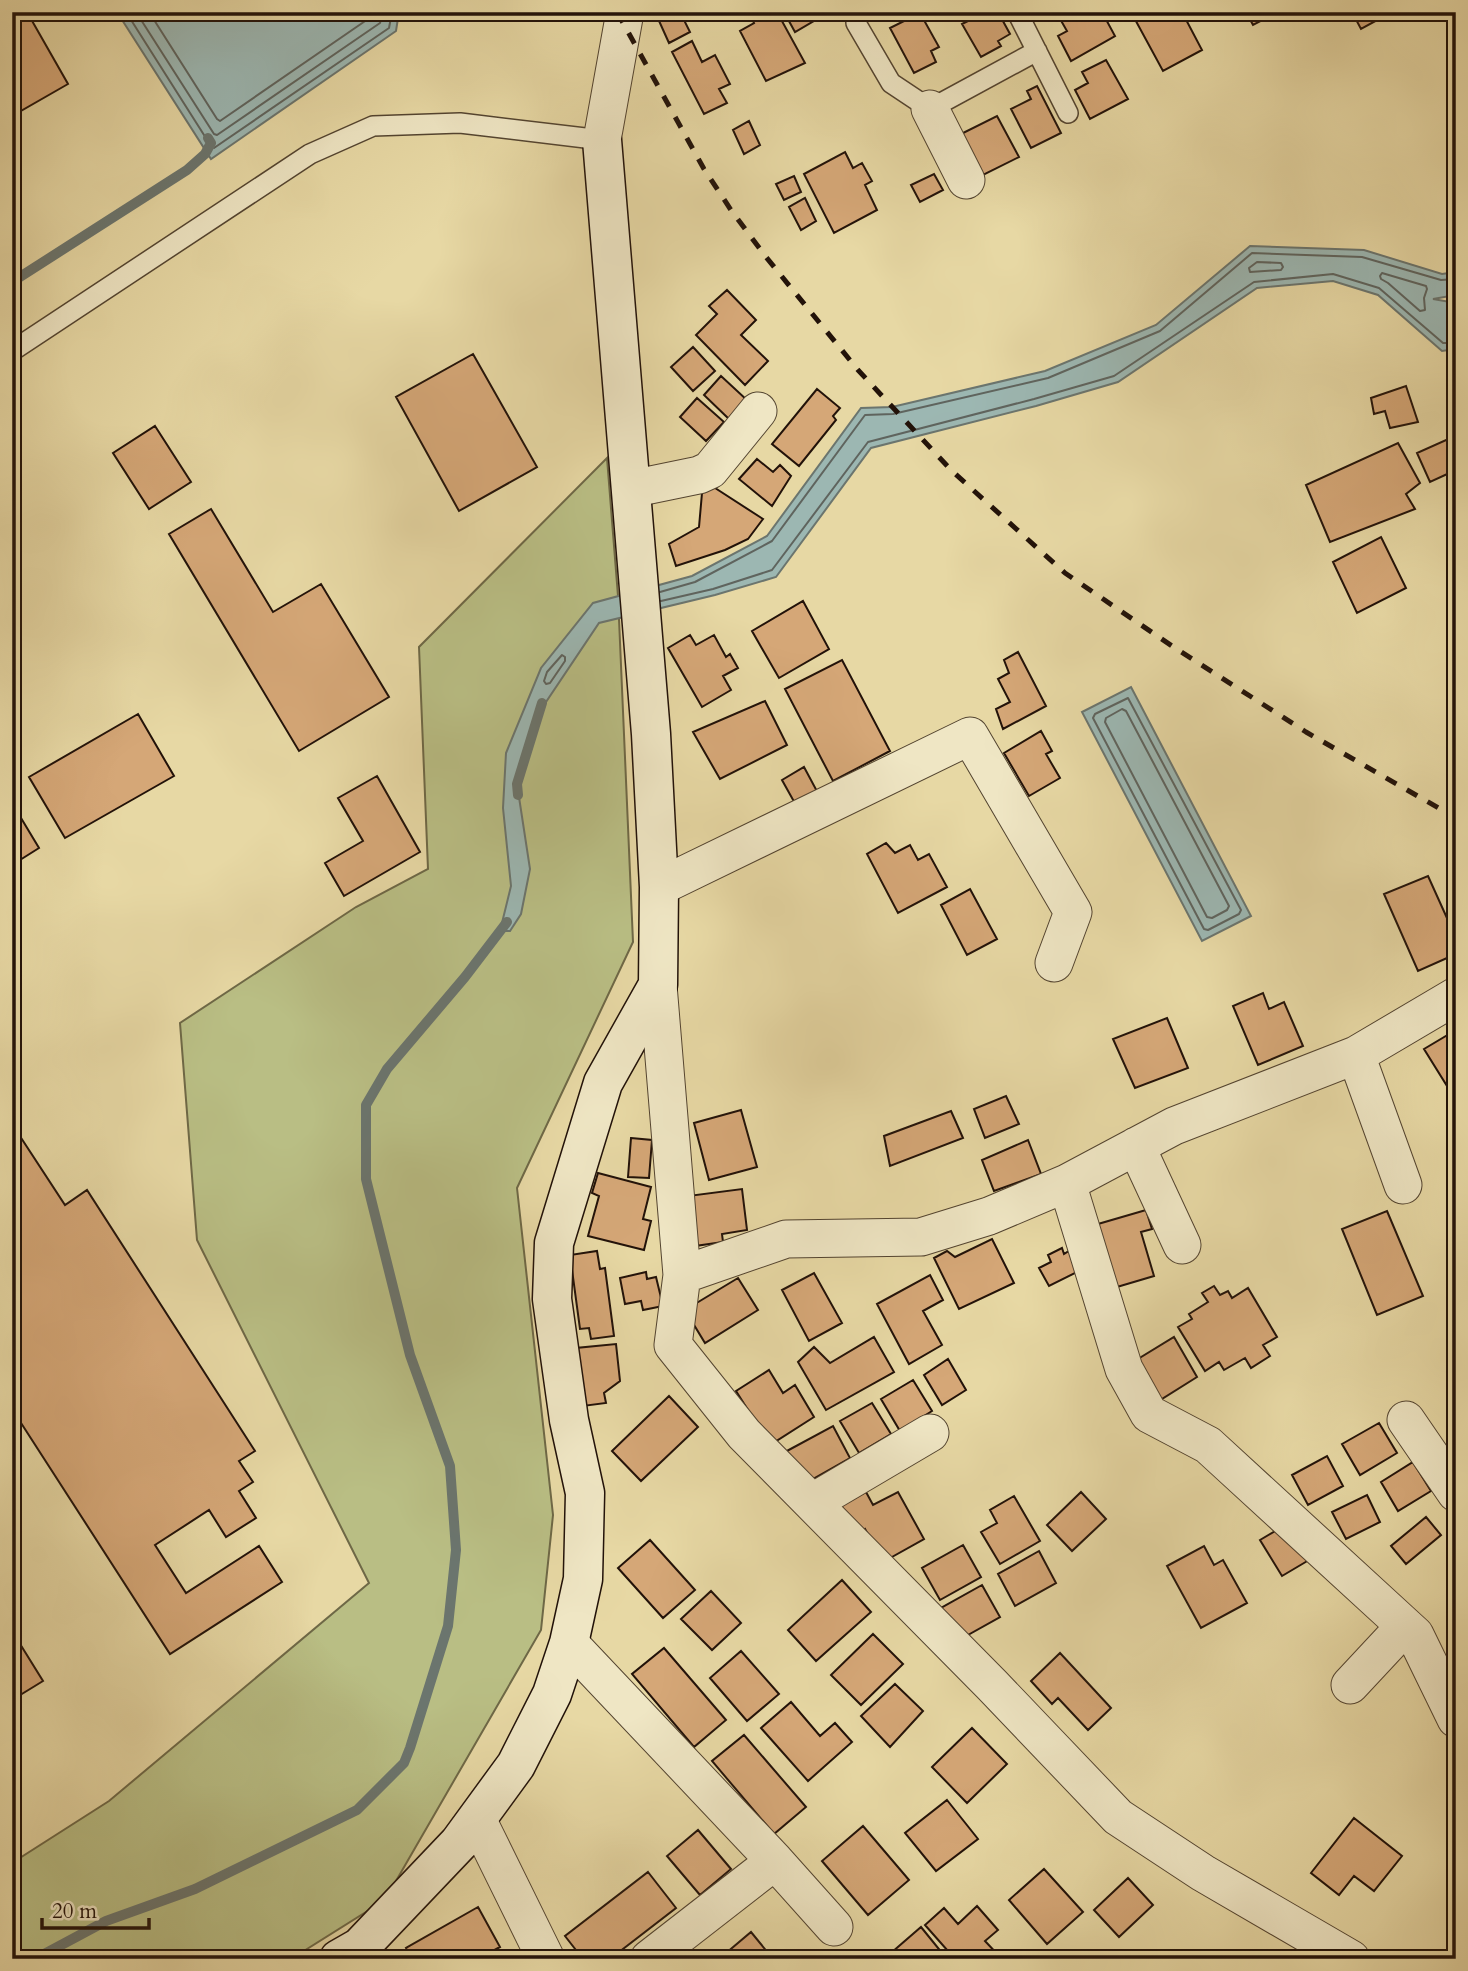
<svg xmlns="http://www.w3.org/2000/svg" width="1468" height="1971" viewBox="0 0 1468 1971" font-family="Cardo,serif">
<rect width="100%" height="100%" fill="#e7d8a4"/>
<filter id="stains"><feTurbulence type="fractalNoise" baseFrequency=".00286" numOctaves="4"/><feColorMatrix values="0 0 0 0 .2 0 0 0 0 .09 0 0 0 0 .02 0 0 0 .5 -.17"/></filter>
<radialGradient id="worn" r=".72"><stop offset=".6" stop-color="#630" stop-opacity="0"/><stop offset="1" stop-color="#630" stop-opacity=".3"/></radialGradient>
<path fill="#b9be84" stroke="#6e6846" stroke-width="2" d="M607 458 618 596 633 942 517 1188 553 1515 541 1630 385 1900 291 1959H12V1863L109 1801 369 1583 197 1240 180 1023 356 907 428 869 419 647Z"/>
<path fill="#9cb7b2" stroke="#6b756e" stroke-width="2" d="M117 12H399L396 31 211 159Z
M1250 246 1364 250 1442 274 1456 272V295L1433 299 1456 303V349L1442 351 1378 295 1333 281 1257 288 1118 382 1036 406 871 448 776 577 715 595 599 623 540 711 517 784 530 869 521 914 510 931H500L511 886 503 808 506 753 541 668 593 603 692 576 767 536 861 408 892 407 1045 371 1156 325Z
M1131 687 1251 916 1202 941 1082 712Z"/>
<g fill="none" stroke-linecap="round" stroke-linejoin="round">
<path stroke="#5f645e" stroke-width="2" d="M126 12 211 146 214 148 389 28 392 12
M136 12 214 134 217 135 380 23 383 12
M149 12 217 119 220 121 371 17 373 12
M1257 262 1281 263 1283 267 1281 270 1250 272 1249 268Z
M1382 273 1426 286 1427 289 1424 298 1425 310 1420 311 1388 283 1381 279 1380 276Z
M660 592 695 582 772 541 865 415 893 414 1048 378 1160 331 1252 253 1362 257 1441 280 1456 279
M661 601 713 589 772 570 868 442 1034 399 1114 376 1254 282 1333 274 1379 288 1443 343H1456
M562 655 565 657V661L550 683 546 684 544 681 547 672Z
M1128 698 1241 910 1239 914 1208 930 1204 929 1093 718 1095 714Z
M1122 709 1126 711 1229 906 1227 910 1212 918 1207 917 1105 722 1106 718Z"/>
<path stroke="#6b756e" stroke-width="10" d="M12 282 187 170 205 154 211 143 208 138
M518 795 517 784 542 703
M35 1959 106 1921 195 1889 357 1810 404 1763 410 1748 448 1626 456 1550 450 1466 410 1355 366 1179V1105L387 1069 465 977 507 922"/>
</g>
<path fill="#d5a777" stroke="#221209" stroke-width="2" d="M12 12H27L68 84 12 116Z
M655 12H680L690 32 669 43Z
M760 12H777L805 63 766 81 740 31 754 23 751 17Z
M784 12H823L824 15 795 32Z
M966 12H998L1010 34 998 41 1001 46 981 57 962 24 970 20Z
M1067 12H1102L1115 36 1071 61 1058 36 1067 31 1059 17Z
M1131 12H1182L1202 50 1163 71Z
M1246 12H1278L1253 25Z
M1352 12H1392L1361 29Z
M920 13 939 47 931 51 936 62 914 73 890 28Z
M692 41 702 62 715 55 730 84 719 89 727 103 704 114 672 52Z
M1106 60 1128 99 1090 119 1075 90 1088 83 1082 72Z
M1037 86 1061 133 1031 148 1011 109 1031 99 1027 91Z
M997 116 1019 157 981 176 961 134Z
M749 121 760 145 744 154 733 130Z
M845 152 853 168 862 163 872 181 865 185 877 210 834 233 804 174Z
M934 174 943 190 920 202 911 185Z
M794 176 801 192 784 200 776 184Z
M805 198 816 221 801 230 789 207Z
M727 290 756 320 741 335 768 361 745 385 696 335 717 314 709 306Z
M693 347 715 371 693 391 671 367Z
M473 354 537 467 459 511 396 397Z
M721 376 748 401 730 420 704 395Z
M1406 386 1418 422 1390 428 1385 411 1374 414 1371 398Z
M817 389 840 408 833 416 836 420 799 466 772 444Z
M697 398 724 422 706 441 680 417Z
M155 426 191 482 149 509 113 453Z
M1455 436 1456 470 1430 482 1417 453Z
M1398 443 1420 483 1406 494 1415 509 1330 542 1306 485Z
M757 459 773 472 780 465 791 476 772 506 739 479Z
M712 486 763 519 748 539 725 550 676 566 669 544 699 527 702 493Z
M211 509 273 612 321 584 389 697 299 751 169 534Z
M1381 537 1406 588 1357 613 1333 562Z
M803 601 829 649 779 678 752 631Z
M690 635 696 645 714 635 726 657 730 654 738 668 723 676 731 690 702 707 668 648Z
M1018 652 1046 706 1003 729 996 709 1010 702 998 679 1009 673 1004 660Z
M842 660 890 751 833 781 785 689Z
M765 701 787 745 720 779 693 732Z
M138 714 174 776 65 838 29 777Z
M1041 731 1052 751 1046 754 1060 778 1029 796 1004 753Z
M804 767 819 795 797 807 782 780Z
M377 776 420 852 344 896 325 863 363 841 338 798Z
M12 803 39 848 12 865Z
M886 843 895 853 910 845 918 860 929 854 947 887 898 913 867 854Z
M1428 876 1456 938V954L1418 971 1384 894Z
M970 889 997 939 967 955 941 905Z
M1263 993 1269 1009 1284 1002 1303 1046 1258 1065 1233 1006Z
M1167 1018 1188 1068 1135 1088 1113 1039Z
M1456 1030V1091L1452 1094 1424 1049Z
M1006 1096 1019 1124 985 1138 974 1109Z
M741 1110 757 1167 709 1180 694 1123Z
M951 1111 963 1138 890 1166 884 1136Z
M12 1124 65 1205 87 1190 255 1451 239 1461 253 1482 239 1491 256 1518 226 1537 209 1510 155 1545 186 1593 259 1546 282 1582 170 1654 12 1409Z
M631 1138 652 1140 649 1178 628 1177Z
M1028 1140 1041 1174 994 1191 982 1160Z
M598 1173 651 1187 643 1219 651 1221 644 1250 588 1236 599 1196 592 1193Z
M742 1189 747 1230 722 1234 723 1242 695 1246 688 1196Z
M1146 1210 1152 1229 1141 1232 1154 1276 1117 1287 1098 1224Z
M1387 1211 1423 1296 1377 1315 1342 1229Z
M992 1239 1014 1283 959 1309 934 1258 947 1251 955 1257Z
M1062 1248 1064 1254 1072 1249 1083 1269 1049 1286 1039 1268 1051 1262 1048 1255Z
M597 1251 600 1269 605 1268 614 1336 591 1339 589 1328 580 1329 570 1255Z
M646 1272 647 1279 656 1277 663 1306 643 1310 641 1301 625 1304 620 1278Z
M814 1273 842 1323 809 1341 782 1290Z
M930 1275 943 1300 923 1311 942 1345 909 1364 877 1304Z
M738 1278 758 1310 705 1343 685 1310Z
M1214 1286 1220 1295 1228 1291 1232 1298 1248 1288 1277 1337 1263 1345 1270 1356 1251 1368 1245 1358 1224 1370 1219 1362 1205 1371 1178 1327 1192 1319 1189 1314 1208 1302 1202 1293Z
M874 1337 894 1372 826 1410 798 1362 814 1347 830 1363Z
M1174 1337 1197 1377 1157 1402 1133 1362Z
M616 1344 620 1381 604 1393 606 1403 583 1406 576 1348Z
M948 1359 966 1390 942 1405 924 1375Z
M769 1370 783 1393 795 1385 814 1417 770 1445 736 1391Z
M913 1380 932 1411 900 1431 881 1399Z
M669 1396 698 1427 641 1481 612 1451Z
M872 1403 891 1434 859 1453 840 1421Z
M1379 1423 1397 1453 1360 1475 1342 1444Z
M833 1426 850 1458 804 1484 785 1452Z
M1327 1456 1343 1486 1308 1505 1292 1475Z
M1413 1462 1431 1491 1398 1511 1381 1482Z
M866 1492 873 1505 898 1492 924 1539 883 1562 865 1529 857 1534 841 1506Z
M1081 1492 1106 1519 1072 1551 1047 1525Z
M1367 1495 1380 1522 1346 1539 1332 1512Z
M1014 1496 1040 1541 1000 1564 981 1532 997 1523 990 1510Z
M1426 1517 1441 1535 1406 1564 1391 1546Z
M1287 1524 1309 1560 1282 1576 1260 1540Z
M650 1540 695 1590 663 1618 618 1568Z
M963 1545 981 1577 940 1600 922 1568Z
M1204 1546 1214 1565 1223 1560 1247 1603 1201 1628 1167 1566Z
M1039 1551 1056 1583 1015 1606 998 1574Z
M842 1580 871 1612 816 1661 788 1630Z
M982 1585 1000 1617 959 1640 941 1608Z
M711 1591 741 1623 712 1650 681 1619Z
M12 1631 43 1681 12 1700Z
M873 1634 903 1664 861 1705 831 1675Z
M664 1648 726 1720 694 1747 632 1674Z
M741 1651 779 1694 747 1721 710 1678Z
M1060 1653 1111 1708 1088 1730 1058 1698 1052 1704 1031 1681Z
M895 1684 923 1711 890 1747 861 1716Z
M791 1702 820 1736 835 1723 852 1742 808 1781 761 1728Z
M972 1728 1007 1764 967 1803 932 1767Z
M744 1735 806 1807 774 1834 712 1761Z
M947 1800 978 1839 936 1871 905 1833Z
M1354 1818 1402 1856 1374 1891 1354 1876 1339 1895 1311 1873Z
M863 1826 909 1880 868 1915 822 1861Z
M698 1830 731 1869 700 1895 667 1856Z
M1044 1869 1083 1912 1047 1944 1009 1900Z
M648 1872 676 1908 610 1959H583L565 1936Z
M1128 1878 1153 1905 1119 1937 1094 1910Z
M977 1906 998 1930 985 1941 1002 1959H955L925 1925 944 1908 958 1924Z
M478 1907 500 1947 478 1959H412L406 1948Z
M921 1927 947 1959H884Z
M751 1932 773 1959H719Z"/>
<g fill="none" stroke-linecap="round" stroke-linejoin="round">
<g stroke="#534430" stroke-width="22">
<path id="lane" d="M857 12 856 23 891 83 930 109 1037 51
M1017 12 1068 113
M12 351 310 154 373 126 460 123 602 140"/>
</g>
<g stroke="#534430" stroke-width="39">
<path id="street" d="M930 109 966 180
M602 140 625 12
M631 489 699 475 710 470 758 411
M659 887 970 736 1073 912 1054 963
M658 985 682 1275 786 1239 921 1237 989 1216 1067 1183 1174 1126 1356 1055 1456 996
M1356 1055 1403 1185
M1136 1146 1182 1245
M1067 1183 1124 1369 1149 1414 1208 1445 1415 1635 1456 1719
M682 1275 673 1345 744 1434 992 1685 1118 1817 1203 1873 1351 1959
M1406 1420 1456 1493
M813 1502 930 1433
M569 1643 775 1861 834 1927
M1350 1685 1405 1626
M477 1819 546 1959
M649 1959 775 1861"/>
</g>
<g stroke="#221209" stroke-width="41">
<path id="secondary" d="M339 1959 360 1947 459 1843 516 1765 552 1694 569 1643 583 1579 585 1493 569 1420 552 1299 554 1243 603 1083 658 985 659 887 651 734 602 140"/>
</g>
<use href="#lane" stroke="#efe6c4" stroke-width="19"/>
<use href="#street" stroke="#efe6c4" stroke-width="37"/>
<use href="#secondary" stroke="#efe6c4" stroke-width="38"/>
<path stroke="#221209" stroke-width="5" stroke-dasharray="12 12" stroke-linecap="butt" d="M617 12 704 169 731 210 766 257 858 370 952 471 1065 573 1172 646 1306 732 1456 818"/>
</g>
<rect width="1468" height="1971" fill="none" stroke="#e7d8a4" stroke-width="42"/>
<rect x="14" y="14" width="1440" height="1943" fill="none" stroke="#221209" stroke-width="3.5"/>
<rect x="21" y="21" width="1426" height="1929" fill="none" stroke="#221209" stroke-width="2"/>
<path d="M42 1918v10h107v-10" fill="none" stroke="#221209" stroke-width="3.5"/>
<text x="52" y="1918" font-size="21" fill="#221209" stroke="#efe6c4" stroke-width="5" paint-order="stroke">20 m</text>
<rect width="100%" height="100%" filter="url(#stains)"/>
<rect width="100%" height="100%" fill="url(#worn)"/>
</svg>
